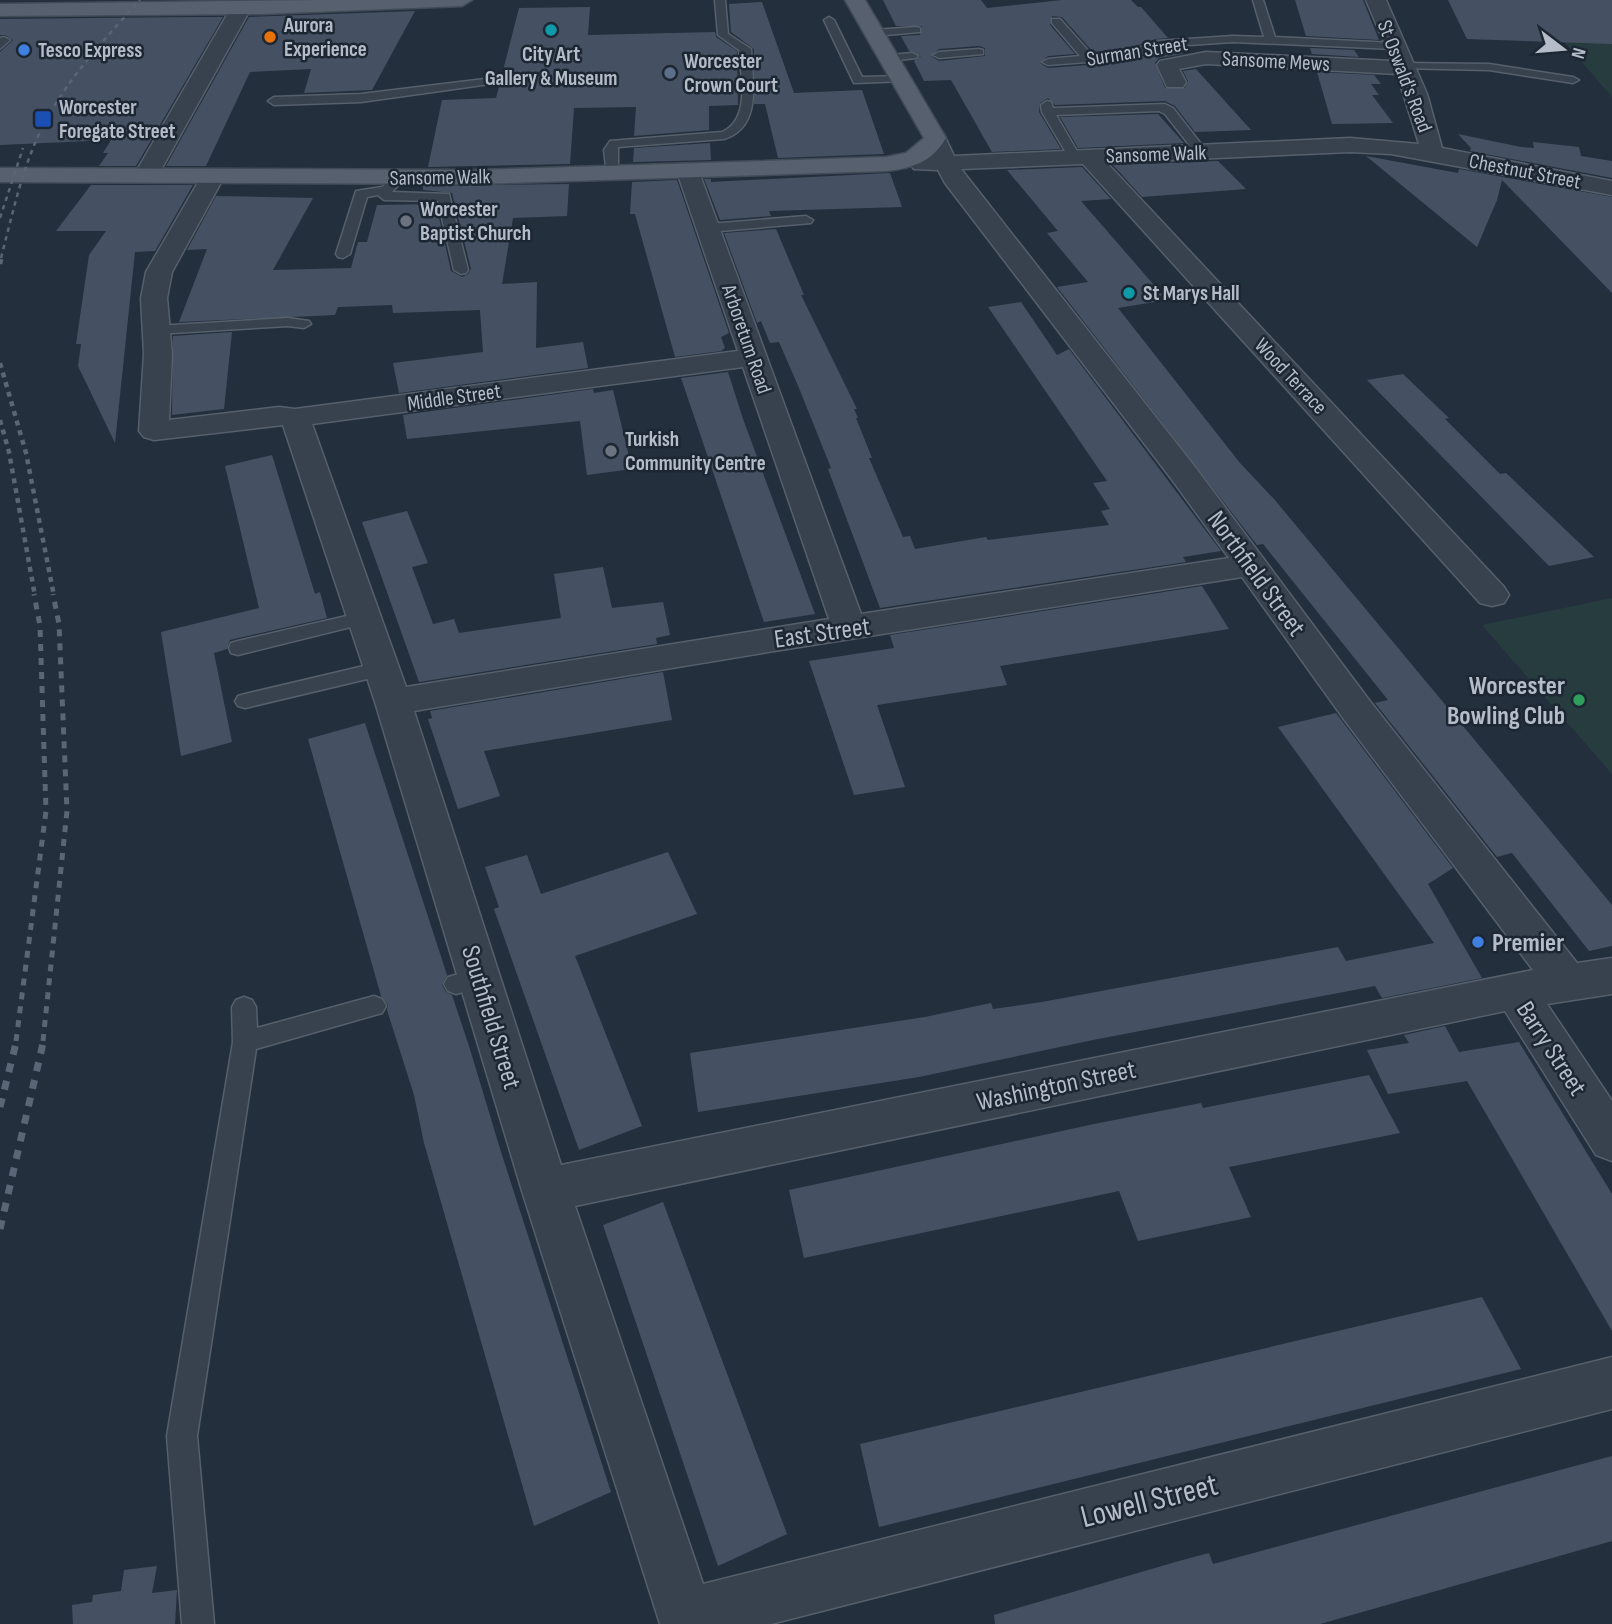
<svg xmlns="http://www.w3.org/2000/svg" width="1612" height="1624" viewBox="0 0 1612 1624" font-family="'Sofia Sans Condensed',sans-serif">
<rect width="100%" height="100%" fill="#242f3e"/>
<path fill="#263c3f" d="M1555 31 1612 39V97Z
M1612 598V774L1482 625Z"/>
<path fill="#455162" fill-rule="evenodd" d="M883 0H981L987 8 1062 0H1131L1138 7H1141L1168 38 1156 39 1124 50 1093 52 1062 17 1052 16 1050 25 1075 54 1048 56 1040 63 1048 68 1126 62 1160 50 1178 48 1183 54 1159 58 1155 63 1165 88H1185L1188 81 1183 71 1196 69 1251 130 1195 132 1175 106 1165 101 1055 105 1048 98 1040 103 1039 112 1061 149 992 152 951 80 924 81 914 61 921 56 909 51 901 36 920 35 922 26H896ZM979 46 985 48V56L939 61 931 56 939 49Z
M1295 0H1363L1379 40 1306 36Z
M1448 0H1612V44L1467 39Z
M762 2 794 93 862 90 884 154 778 158 765 104H754V49L731 32 729 4Z
M590 7 588 35 715 32 716 37 737 51 738 105 709 106V130L634 136 636 107 574 108 570 164 428 167 442 100 496 98 519 8Z
M415 11 372 90 304 93 311 69 250 72 206 166H166L249 17Z
M194 17H223L136 166H99L108 153H103L111 140 0 145V52L13 40 5 35H0V19Z
M1310 48 1354 50 1359 57 1312 54Z
M1317 72 1374 75 1381 84H1371L1379 95H1372L1393 123 1332 124Z
M1158 114 1184 143 1078 148 1060 117Z
M1458 134 1521 147 1534 148 1533 142 1579 147 1581 156 1612 161V178L1470 151 1471 148Z
M710 143 711 160 633 162 634 148Z
M1366 156 1458 173 1459 169 1612 197V293L1502 180 1497 200 1477 247Z
M1218 161 1246 189 1142 197 1113 165Z
M1082 167 1111 199 1081 201 1167 300 1118 308 1240 463 1274 499 1612 905V946L1589 951 1512 853 1497 857 1375 703 1388 700 1263 544 1257 545 1057 287 1088 282 1047 233 1058 231 1007 170Z
M890 173 902 207 769 211 771 216 720 220 704 179H711V182Z
M677 180 729 333 721 337 725 348 721 351 675 357 635 214H630L632 182Z
M569 184 567 216 513 218 502 284 537 282 536 348 583 342 588 368 399 393 393 363 483 352 480 310 393 313 392 305 338 307 335 315 179 322 207 249 187 250 216 196 313 198 273 270 351 268 358 242H367L377 205 436 204 451 271 462 277 468 274 471 269 452 193 423 190V186Z
M91 185H193L155 251 135 252 115 443 78 366 81 344H76L89 255 106 231H56Z
M776 229 804 295H801L857 409H854L858 418H856L872 458H869L903 537 910 536 915 549 986 537 988 540 1109 525 1101 511 1110 509 1093 483 1107 481 988 307 1021 302 1057 355 1069 349 1221 551 1183 557 1186 562 880 608 828 469 831 468 799 388 779 342 770 343 761 321 757 323 724 233Z
M232 332 224 409 172 415 173 336Z
M728 372 743 419 815 614 764 622 681 378Z
M1403 374 1449 418 1445 419 1500 474 1506 473 1594 557 1549 566 1367 380Z
M593 389 594 393 613 390 632 469 587 475 580 421 407 439 403 415Z
M272 455 315 594 320 592 327 618 230 640 227 649 214 653 232 742 181 756 161 632 259 608 225 466Z
M407 511 428 563 412 567 433 624 454 619 459 633 561 618 554 574 603 567 612 608 663 602 670 635 656 638 657 644 419 682 362 522Z
M1202 586 1229 629 1000 666 1007 685 877 705 905 787 854 795 809 661 894 648 890 635Z
M663 672 672 720 484 751 500 796 458 809 428 719 432 718 430 711Z
M1336 713 1453 868 1428 884 1482 978 1382 998 1375 986 1093 1040 919 1077 698 1112 690 1053 925 1017 991 1003 993 1009 1042 1002 1338 947 1346 961 1434 943 1278 727Z
M365 723 447 975 442 985 446 992 452 995 469 1046 501 1152 611 1492 534 1526 424 1143 414 1095 387 1010 388 1005 381 996 308 739Z
M668 852 697 914 575 956 642 1126 579 1150 494 909 499 907 485 867 527 855 541 894Z
M1445 1026 1459 1052 1519 1042 1612 1194V1331L1467 1081 1388 1094 1367 1050 1409 1043 1404 1035Z
M1369 1075 1400 1133 1229 1167 1251 1217 1138 1241 1119 1191 804 1258 789 1190 1094 1124 1201 1103 1203 1108Z
M663 1202 787 1534 718 1566 603 1225Z
M1482 1297 1521 1369 879 1527 860 1444Z
M1612 1456V1541L1320 1624H995L994 1615 1179 1561 1209 1553 1213 1564Z
M157 1566 152 1593 177 1590 175 1624H73L72 1605 92 1602 93 1595 121 1591 124 1570Z"/>
<g fill="none" stroke-linecap="round" stroke-linejoin="round">
<g stroke="#565f6c" stroke-width="3">
<path id="lane" d="M715 0H725L728 34 751 49C752 80 763 127 724 139L618 147V172L617 175H607L604 150 610 141 722 132C751 119 741 76 739 50L718 35Z
M1253 0H1263L1275 37 1394 43 1400 46 1394 49 1233 42 1159 47 1126 59 1048 65 1042 62 1048 59 1080 56 1052 23V19H1060L1092 55 1125 53 1157 41 1233 36 1264 37Z
M829 17 834 20 862 77 901 76 905 77V81L854 83 824 20Z
M916 27 920 28V32L874 36 869 33 874 30Z
M4 37 10 40 0 49V38Z
M979 49 983 50V54L939 58 933 55 939 52Z
M912 53 918 56 916 58 889 61 883 58 889 55Z
M1402 63 1489 64 1573 77 1579 80 1573 83 1489 70 1398 68 1396 66Z
M493 78 499 81 497 83 361 102 274 105 268 101 274 97 361 94Z
M1047 101 1051 102 1053 108 1165 104 1173 108 1208 153 1206 156H1198L1165 114 1159 111 1056 115 1081 158 1075 162 1071 161 1042 112 1041 105Z
M395 178 401 182 392 192 449 194 468 270 466 273 461 274 454 270 438 201 384 200 378 195 367 197 350 254 343 258 338 257 336 254 356 191 382 187Z
M806 216 813 220 811 223 709 232 702 228 709 224Z
M288 318 309 321 311 324 304 328 288 326 156 334 149 330 156 326Z
M364 612 371 614 373 618 371 622 238 655 231 653 229 648 231 643 238 641Z
M381 662 388 664 391 669 388 674 245 708 238 706 235 701 238 696 245 694Z
M480 968 488 971 492 978 488 985 456 994 448 991 444 984 448 977Z
M374 996 382 999 386 1006 382 1013 256 1049 197 1436 214 1624H182L167 1436 233 1042 232 1007 236 1000 244 997 252 1000 256 1007 257 1028Z"/>
</g>
<g stroke="#565f6c" stroke-width="3">
<path id="street" d="M1366 0H1386L1427 94 1442 148 1612 181V195L1391 154 1350 152 1107 163 1504 587 1509 595 1504 603 1492 606 1480 603 1083 164 961 169 1195 467 1369 700 1577 963 1612 958V994L1547 1004 1612 1101V1161L1596 1155 1505 1011 575 1206 703 1584 1612 1357V1409L771 1624H660L522 1191 375 702 283 425 154 440 144 437 139 431 144 354 141 298 146 272 204 172H220L224 177 172 272 167 298 172 354 169 420 279 407 295 409 738 351 676 169 680 164H696L861 614 1229 558 1173 481 945 183 938 170 914 169 910 164 914 159 932 157 924 138 927 133H943L954 156 1350 138 1419 144 1397 74 1206 64 1179 69 1186 82 1183 87H1167L1157 65 1160 61 1206 52 1392 61ZM743 367 829 619 406 687 312 424ZM1242 577 1343 718 1533 970 561 1165 414 711 768 652Z
M241 2 251 8 157 177 153 182H137L133 177 231 8Z"/>
</g>
<g stroke="#414a57" stroke-width="3">
<path id="primary" d="M317 0H472L462 6 263 14 0 16V4Z
M845 0H865L946 138C932 162 913 168 886 171L477 184 0 182V168L477 170 886 157 906 153 924 138Z"/>
</g>
<use href="#lane" fill="#38414e" fill-rule="evenodd"/>
<use href="#street" fill="#38414e" fill-rule="evenodd"/>
<use href="#primary" fill="#56606e" fill-rule="evenodd"/>
<path stroke="#5a6575" stroke-width="2.5" stroke-dasharray="4.5 4.5" stroke-linecap="butt" d="M0 218 23 148
M1 258C12 216 21 173 39 134 63 83 103 41 140 0"/>
<path stroke="#5a6575" stroke-width="4.5" stroke-dasharray="5 5" stroke-linecap="butt" d="M0 264 2 256
M0 363 26 453 54 596
M0 420 9 452 35 596"/>
<path stroke="#5a6575" stroke-width="5" stroke-dasharray="7 7" stroke-linecap="butt" d="M16 1041 46 811 40 626 34 594
M43 1041 67 811 59 624 53 594"/>
<path stroke="#5a6575" stroke-width="7" stroke-dasharray="9 9" stroke-linecap="butt" d="M0 1107 17 1039
M0 1229 44 1039"/>
</g>
<g fill="#0f9aa8" stroke="#1d2633" stroke-width="2.5">
<circle cx="551" cy="30" r="7"/>
<circle cx="1129" cy="293" r="7"/>
</g>
<circle fill="#e8710a" stroke="#1d2633" stroke-width="2.5" cx="270" cy="37" r="7"/>
<g fill="#3f7fe0" stroke="#1d2633" stroke-width="2.5">
<circle cx="24" cy="50" r="7"/>
<circle cx="1478" cy="942" r="7"/>
</g>
<circle fill="#5c6f8a" stroke="#1d2633" stroke-width="2.5" cx="670" cy="73" r="7"/>
<rect fill="#1a4fb4" stroke="#1d2633" stroke-width="2.5" x="34" y="110" width="18" height="18" rx="3.5"/>
<g fill="#6b7280" stroke="#1d2633" stroke-width="2.5">
<circle cx="406" cy="221" r="7"/>
<circle cx="611" cy="451" r="7"/>
</g>
<circle fill="#2e9e5b" stroke="#1d2633" stroke-width="2.5" cx="1579" cy="700" r="7"/>
<g text-anchor="middle" stroke-width="5" stroke-linejoin="round" paint-order="stroke">
<g font-size="21" font-weight="bold" fill="#b4bcc9" stroke="#1d2633" text-anchor="start">
<text x="284" y="32">Aurora<tspan x="284" dy="24">Experience</tspan></text>
<text x="38" y="57">Tesco Express</text>
<text x="551" y="61" text-anchor="middle">City Art<tspan x="551" dy="24">Gallery &amp; Museum</tspan></text>
<text x="684" y="68">Worcester<tspan x="684" dy="24">Crown Court</tspan></text>
<text x="59" y="114">Worcester<tspan x="59" dy="24">Foregate Street</tspan></text>
<text x="420" y="216">Worcester<tspan x="420" dy="24">Baptist Church</tspan></text>
<text x="1143" y="300">St Marys Hall</text>
<text x="625" y="446">Turkish<tspan x="625" dy="24">Community Centre</tspan></text>
</g>
<g font-size="21" fill="#b4bcc9" stroke="#1d2633">
<text transform="translate(1137 51) rotate(-9)" y="7">Surman Street</text>
<text transform="translate(1276 61) rotate(3)" y="7">Sansome Mews</text>
<text transform="translate(1405 76) rotate(69)" y="7">St Oswald's Road</text>
<text transform="translate(1156 154) rotate(-2)" y="7">Sansome Walk</text>
<text transform="translate(1525 171) rotate(11)" y="7">Chestnut Street</text>
<text transform="translate(440 177) rotate(-1)" y="7">Sansome Walk</text>
<text transform="translate(747 339) rotate(71)" y="7">Arboretum Road</text>
<text transform="translate(1291 376) rotate(47)" y="7">Wood Terrace</text>
<text transform="translate(454 397) rotate(-8)" y="7">Middle Street</text>
</g>
<g font-size="26" fill="#b4bcc9" stroke="#1d2633">
<text transform="translate(1257 573) rotate(54)" y="9">Northfield Street</text>
<text transform="translate(822 632) rotate(-8)" y="9">East Street</text>
<text transform="translate(492 1017) rotate(73)" y="9">Southfield Street</text>
<text transform="translate(1552 1048) rotate(57)" y="9">Barry Street</text>
<text transform="translate(1056 1085) rotate(-12)" y="9">Washington Street</text>
</g>
<g font-size="26" font-weight="bold" fill="#b4bcc9" stroke="#1d2633" text-anchor="end">
<text x="1565" y="694">Worcester<tspan x="1565" dy="30">Bowling Club</tspan></text>
<text x="1492" y="951" text-anchor="start">Premier</text>
</g>
<g font-size="32" fill="#b4bcc9" stroke="#1d2633">
<text transform="translate(1149 1500) rotate(-14)" y="11">Lowell Street</text>
</g>
</g>
<g transform="translate(1563 49) rotate(106)" stroke="#1d2633" stroke-width="5" paint-order="stroke">
<path d="M0-5L12 26L0 18L-12 26Z" fill="#b4bcc9"/>
<text y="-10" font-size="19" font-weight="bold" text-anchor="middle" fill="#b4bcc9">N</text>
</g>
</svg>
